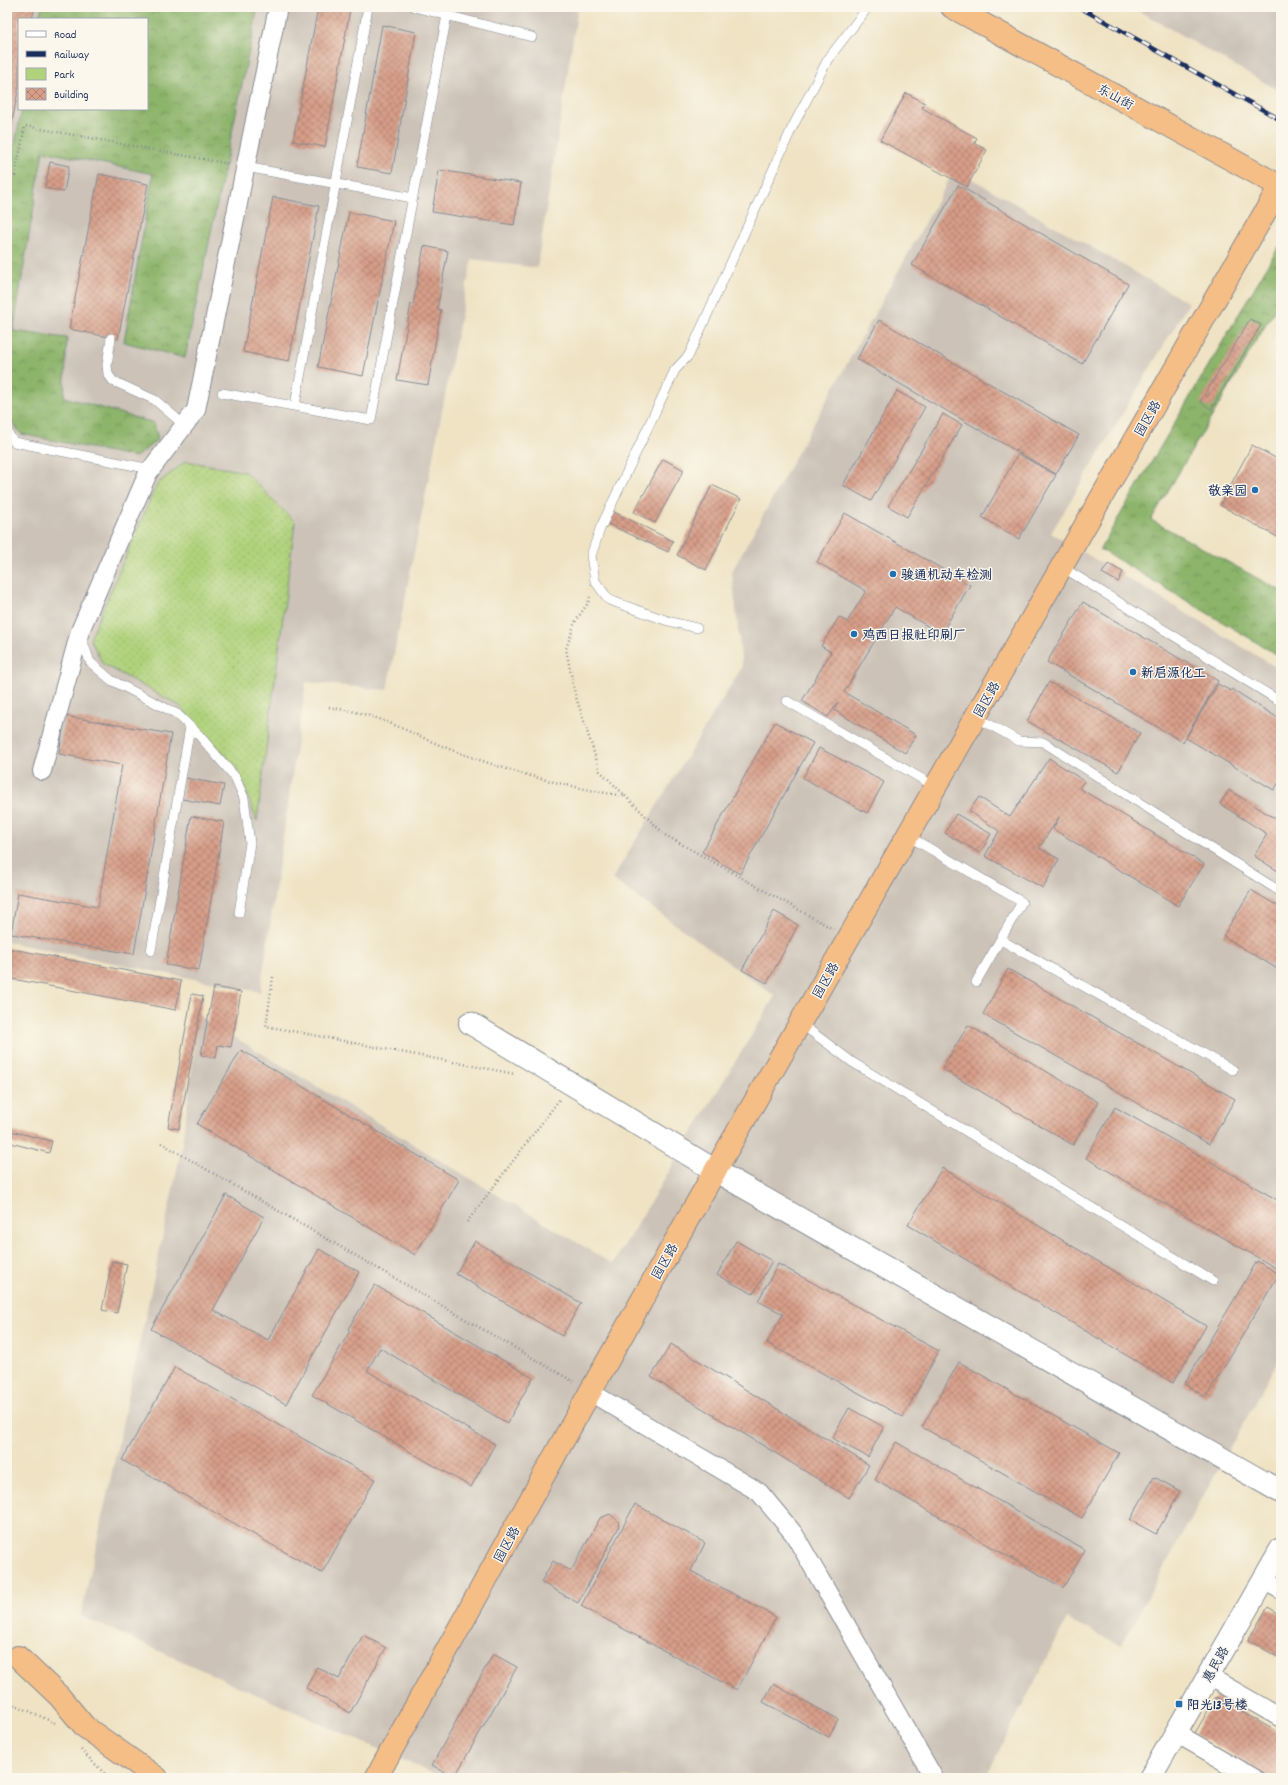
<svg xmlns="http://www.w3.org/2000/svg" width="1288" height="1785" viewBox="0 0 1288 1785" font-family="Dekko,'LXGW WenKai TC',sans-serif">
<defs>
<pattern id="green-dots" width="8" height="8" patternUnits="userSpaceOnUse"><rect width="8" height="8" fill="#b0d27b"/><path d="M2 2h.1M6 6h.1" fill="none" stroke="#97b56d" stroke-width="1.8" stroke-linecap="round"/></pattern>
<pattern id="forest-crowns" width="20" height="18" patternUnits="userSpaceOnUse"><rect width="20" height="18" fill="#8cb46b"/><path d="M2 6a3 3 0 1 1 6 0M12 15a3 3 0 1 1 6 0" fill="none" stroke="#72935b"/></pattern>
<pattern id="building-cross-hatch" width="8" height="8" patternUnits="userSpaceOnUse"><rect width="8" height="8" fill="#d79e88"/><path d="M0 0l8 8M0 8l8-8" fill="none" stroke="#ae8172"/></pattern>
</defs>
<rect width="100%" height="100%" fill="#fbf7ec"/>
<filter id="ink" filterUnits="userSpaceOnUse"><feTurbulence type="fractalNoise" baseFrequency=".025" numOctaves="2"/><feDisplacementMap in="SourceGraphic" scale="8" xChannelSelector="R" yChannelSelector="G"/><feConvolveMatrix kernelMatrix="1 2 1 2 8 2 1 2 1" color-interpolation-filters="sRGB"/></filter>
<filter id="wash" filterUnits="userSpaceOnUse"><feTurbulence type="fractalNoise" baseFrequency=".012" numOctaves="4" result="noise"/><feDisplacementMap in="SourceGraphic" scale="16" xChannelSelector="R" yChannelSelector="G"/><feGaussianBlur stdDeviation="0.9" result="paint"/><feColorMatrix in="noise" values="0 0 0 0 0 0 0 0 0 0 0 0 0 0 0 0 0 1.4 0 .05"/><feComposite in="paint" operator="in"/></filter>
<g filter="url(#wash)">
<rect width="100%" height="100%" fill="#efe3c4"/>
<path fill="#ccc2b8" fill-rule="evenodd" d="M7 7H578L537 268 472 259 387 690 306 682 260 992 7 942ZM19 19H147V109H19Z
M1132 7H1281V92Z
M955 169 1189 303 1051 533 1281 670V1356L1121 1645 1067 1619 985 1778H443L81 1616 181 1151 199 1016 613 1264 775 996 612 879 742 667 732 571Z"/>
<path fill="url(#green-dots)" stroke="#66806c" d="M186 461 245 472 295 522 257 821 238 770 180 706 103 664 90 639 157 484Z"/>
<path fill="url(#forest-crowns)" stroke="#547264" d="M42 7H258L185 358 124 342 153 174 43 151 13 331 67 338 64 397 154 423 158 439 136 457 21 434 7 415V169L10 168 22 109H147V19H39Z
M1281 243V299L1151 520 1281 591V657L1100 549Z"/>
<g id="blocks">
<path fill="url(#building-cross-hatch)" d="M7 7H35L32 19H19V86L8 143Z
M318 7H335L350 10 325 147 293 141Z
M382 25 416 32 392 173 357 167Z
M906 93 925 103 922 108 977 138 974 143 987 150 967 187 880 140Z
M50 162 69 166 64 192 45 188Z
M439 170 521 183 514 225 432 212Z
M99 174 148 184 118 339 69 329Z
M958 185 1128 284 1082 364 912 265Z
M273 197 319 206 289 361 243 352Z
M349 212 394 221 363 376 318 367Z
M424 246 448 251 437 309 441 310 428 385 397 380 411 304 413 305Z
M1250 319 1261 325 1211 409 1200 402Z
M879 320 1079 435 1056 474 857 359Z
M897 391 925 407 871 501 843 485Z
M943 414 962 425 907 517 888 506Z
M1252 445 1281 461 1279 473 1281 474V539L1220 505Z
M1018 454 1056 475 1019 539 982 517Z
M663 459 684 470 655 523 634 512Z
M712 485 741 499 706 570 677 555Z
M612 511 673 541 668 552 606 523Z
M7 513 10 514 8 527H7Z
M845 513 970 585 941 634 895 607 844 692 916 735 905 753 834 710 838 702 828 717 802 701 831 652 821 646 839 617 847 622 866 591 817 562Z
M1108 564 1123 572 1118 582 1102 573Z
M1083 602 1218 681 1183 742 1047 662Z
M1049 682 1140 733 1118 772 1027 721Z
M1218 684 1231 691 1232 689 1281 720V779L1274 790 1186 738Z
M65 716 171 734 134 954 11 934 18 893 98 907 122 765 59 754Z
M775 722 813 743 740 874 702 852Z
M819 748 884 782 867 813 803 778Z
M1049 758 1084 781 1079 788 1204 864 1178 906 1053 829 1059 817 1039 848 1059 859 1043 888 985 856 999 831 969 811 979 797 1010 817Z
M185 778 224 785 220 806 182 799Z
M1229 790 1281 822V873L1254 856 1267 834 1220 804Z
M956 814 991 834 980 853 945 833Z
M191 816 224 822 199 970 166 965Z
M1251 890 1281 908V971L1223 936Z
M774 911 798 925 767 983 742 970Z
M7 948 181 981 176 1010 7 978Z
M1008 969 1235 1099 1209 1144 983 1014Z
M214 987 241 992 231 1047 218 1045 216 1058 201 1055Z
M192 994 203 996 179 1129 168 1127Z
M968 1025 1098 1102 1073 1145 942 1069Z
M241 1050 459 1180 415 1255 197 1124Z
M1115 1107 1281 1202V1271L1086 1158Z
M10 1131 52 1141 49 1153 7 1142Z
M942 1168 1206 1326 1173 1383 908 1225Z
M226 1195 264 1217 213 1310 268 1340 319 1249 359 1272 286 1404 151 1329Z
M475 1241 581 1303 562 1336 456 1274Z
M736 1241 772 1261 753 1294 717 1275Z
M112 1261 127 1264 117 1313 102 1310Z
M1257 1261 1279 1274 1206 1397 1184 1384Z
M778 1264 939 1351 903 1417 767 1343 783 1314 758 1301Z
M375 1285 533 1378 507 1423 380 1348 367 1371 495 1444 471 1487 312 1395 350 1331 348 1329Z
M671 1344 869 1465 849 1498 651 1377Z
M959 1362 1119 1453 1082 1518 922 1427Z
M175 1367 375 1479 322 1573 122 1460Z
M849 1408 884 1427 868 1457 832 1438Z
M896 1442 1085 1550 1063 1588 875 1480Z
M1154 1477 1180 1491 1156 1534 1130 1520Z
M635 1504 705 1543 691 1571 776 1617 737 1690 581 1606Z
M610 1514 618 1521 619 1527 578 1603 541 1582 553 1561 571 1571 600 1518Z
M1268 1607 1281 1615V1659L1248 1640Z
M363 1635 386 1648 350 1713 306 1688 317 1667 339 1679Z
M493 1654 517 1667 454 1778 432 1765Z
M773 1684 838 1719 829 1737 763 1702Z
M1216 1697 1281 1734V1778H1273L1195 1733Z"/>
</g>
</g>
<g filter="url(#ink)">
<use href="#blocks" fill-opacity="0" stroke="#858991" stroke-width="1"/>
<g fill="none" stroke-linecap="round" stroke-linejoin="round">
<g stroke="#858991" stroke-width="10">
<path id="service" d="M414 7 532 37
M246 167 413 198
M111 338 107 365 108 374 113 381 155 400 184 425
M222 393 371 420 447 15
M295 405 368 7
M7 432 14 442 151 469
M1062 567 1281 702
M697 628 668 621 609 600 595 581 591 556 600 529 675 370 689 355 792 128 828 59 868 7
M81 636 90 662 111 680 177 714 198 734 235 777 244 798 250 843 239 913
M787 701 936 787
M976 717 1019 741 1043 742 1281 892
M908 836 1022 902 976 982
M1001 940 1233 1070
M151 951 190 727
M800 1023 852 1062 1213 1281"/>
</g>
<g stroke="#858991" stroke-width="20">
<path id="minor" d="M42 771 80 631 148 473 196 410 278 7
M590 1392 759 1492 794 1534 934 1778
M1263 1580 1281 1590
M1208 1676 1281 1718
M1176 1733 1254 1778"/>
</g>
<g stroke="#858991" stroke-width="24">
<path id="tertiary" d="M470 1023 721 1174 1281 1492
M1150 1778 1281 1549"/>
</g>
<g stroke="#858991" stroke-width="24">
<path id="trunk" d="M18 1657 59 1696 85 1727 157 1778
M376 1778 590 1392 715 1171 1280 186 952 7"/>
</g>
<path stroke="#858991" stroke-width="2.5" stroke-dasharray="1 3" stroke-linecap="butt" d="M7 175 15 176 25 126 230 164
M590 597 588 603 575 622 566 649 575 694 600 771 665 835 833 929
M329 707C342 710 355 711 367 715 397 724 423 739 452 750 507 771 566 787 624 796
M273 977 266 1026 515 1074
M161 1143 574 1382
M467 1222 559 1100
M7 1701 55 1723
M81 1750 109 1778"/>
<use href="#service" stroke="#fff" stroke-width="9"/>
<use href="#minor" stroke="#fff" stroke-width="18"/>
<use href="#tertiary" stroke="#fff" stroke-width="22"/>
<use href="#trunk" stroke="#f6be87" stroke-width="22"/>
<g stroke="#1b2f5e" stroke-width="4.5">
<path id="rail" d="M1079 7 1281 120"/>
</g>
<use href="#rail" stroke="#fbf7ec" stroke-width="3" stroke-dasharray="9" stroke-linecap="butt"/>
</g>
</g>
<g fill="#1f6fb2" stroke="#fbf7ec" stroke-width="1.5">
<circle cx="1255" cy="490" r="4"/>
<circle cx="893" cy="574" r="4"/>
<circle cx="854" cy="634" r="4"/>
<circle cx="1133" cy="672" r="4"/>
<rect x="1175" y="1700" width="8" height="8" rx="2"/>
</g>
<g text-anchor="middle" stroke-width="3" stroke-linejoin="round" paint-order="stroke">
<g font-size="13" fill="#1b2f5e" stroke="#fbf7ec">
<text transform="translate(1116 96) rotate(29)" y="5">东山街</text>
<text transform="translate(1147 418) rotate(-60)" y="5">园区路</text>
<text transform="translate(986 699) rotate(-60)" y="5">园区路</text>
<text transform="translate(825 980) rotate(-60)" y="5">园区路</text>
<text transform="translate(664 1261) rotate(-60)" y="5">园区路</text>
<text transform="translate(506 1544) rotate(-61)" y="5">园区路</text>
<text transform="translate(1215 1664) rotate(-60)" y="5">惠民路</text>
</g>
<g font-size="13" font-weight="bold" fill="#1b2f5e" stroke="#fbf7ec" text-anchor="start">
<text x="1247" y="495" text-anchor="end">敬亲园</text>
<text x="901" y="579">骏通机动车检测</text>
<text x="862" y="639">鸡西日报社印刷厂</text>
<text x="1141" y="677">新启源化工</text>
<text x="1187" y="1709">阳光13号楼</text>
</g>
</g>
<rect width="1288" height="1785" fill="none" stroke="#fbf7ec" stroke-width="24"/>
<rect x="18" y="18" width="130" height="92" fill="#fbf7ec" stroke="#a1a7b3"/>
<rect x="26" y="31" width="20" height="6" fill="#ffffff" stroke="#a1a7b3"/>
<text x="54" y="38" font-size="12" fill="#1b2f5e">Road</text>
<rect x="26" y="51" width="20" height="6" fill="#1b2f5e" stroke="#a1a7b3"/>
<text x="54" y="58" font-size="12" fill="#1b2f5e">Railway</text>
<rect x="26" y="68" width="20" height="12" fill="#b0d27b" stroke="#a1a7b3"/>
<text x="54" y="78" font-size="12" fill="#1b2f5e">Park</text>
<rect x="26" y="88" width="20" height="12" fill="url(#building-cross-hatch)" stroke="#a1a7b3"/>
<text x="54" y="98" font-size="12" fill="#1b2f5e">Building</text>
</svg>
